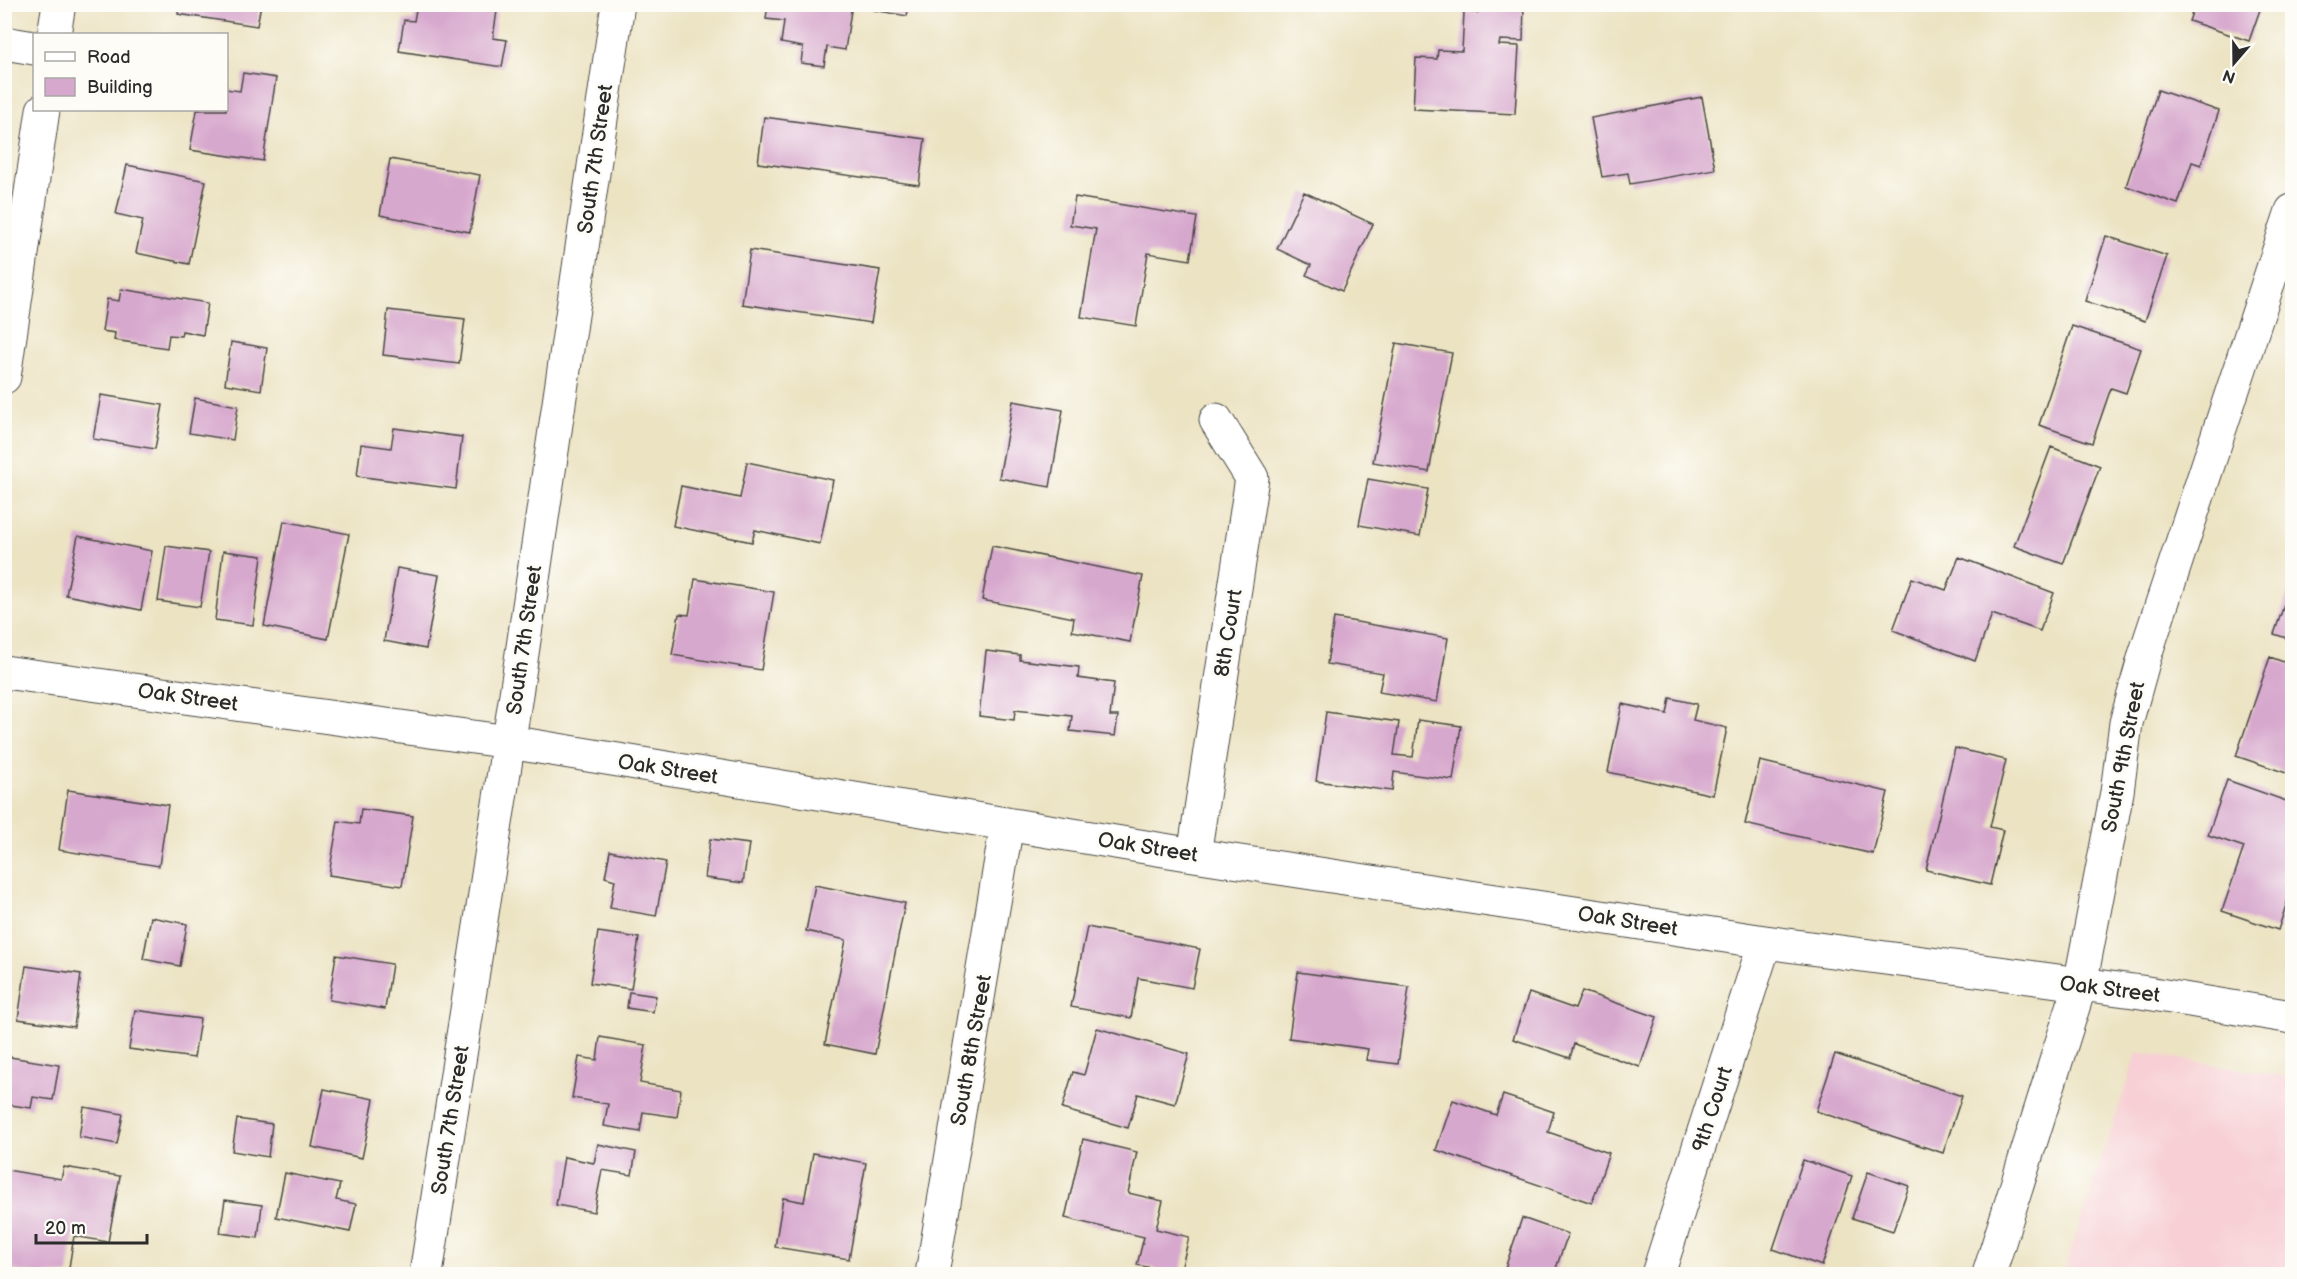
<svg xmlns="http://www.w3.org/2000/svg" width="2297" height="1279" viewBox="0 0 2297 1279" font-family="'Balsamiq Sans',sans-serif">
<rect width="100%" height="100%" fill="#fdfcf7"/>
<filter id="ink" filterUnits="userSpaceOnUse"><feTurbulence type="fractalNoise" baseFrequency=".0167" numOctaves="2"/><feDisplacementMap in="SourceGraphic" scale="12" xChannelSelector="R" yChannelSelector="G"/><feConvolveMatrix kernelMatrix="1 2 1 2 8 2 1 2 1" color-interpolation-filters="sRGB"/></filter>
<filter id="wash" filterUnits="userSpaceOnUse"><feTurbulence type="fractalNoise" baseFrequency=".008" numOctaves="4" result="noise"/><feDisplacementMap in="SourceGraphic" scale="24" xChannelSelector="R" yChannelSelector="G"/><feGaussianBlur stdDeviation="1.35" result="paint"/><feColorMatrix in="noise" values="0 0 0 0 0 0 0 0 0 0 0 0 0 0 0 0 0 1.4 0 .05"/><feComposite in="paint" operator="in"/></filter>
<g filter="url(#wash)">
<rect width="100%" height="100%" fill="#ece3c3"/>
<path fill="#f7cfd4" d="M2137 1052 2292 1077V1274H2063Z"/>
<g id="blocks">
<path fill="#d7a8cd" d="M179 4H261L257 26 178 14Z
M417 4H498L493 38 507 40 502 67 399 51 404 20 414 21Z
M768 4H852L845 50 827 47 824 66 801 63 803 47 781 43 784 21 766 19Z
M874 4H909L907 16 873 10Z
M1478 4H1524L1523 41 1500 40 1499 45 1519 46 1515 114 1413 109 1416 58 1437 59 1438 50 1462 51 1464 12 1477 13Z
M2195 4H2262L2249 41 2189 21Z
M243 73 276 78 263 161 190 150 197 110H226V89L240 91Z
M2158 90 2219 111 2201 165 2192 162 2178 204 2126 186Z
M1702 97 1715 169 1630 184 1628 173 1602 177 1591 118Z
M764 117 925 139 919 185 758 163Z
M390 159 480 175 470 232 380 215Z
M127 165 206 181 189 264 136 253 143 220 116 214Z
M1304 192 1373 224 1342 291 1306 275 1311 265 1277 249Z
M1075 197 1197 217 1190 260 1148 253 1136 326 1081 317 1096 229 1070 225Z
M2106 236 2167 256 2145 321 2085 301Z
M750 250 880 270 871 323 742 304Z
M121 289 208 303 203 335 182 331 181 336 169 335 167 348 114 340 115 333 102 331 107 299 119 301Z
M388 310 465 319 459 364 383 355Z
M2072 326 2141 349 2126 393 2111 388 2092 443 2039 425Z
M231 342 267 348 261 390 225 384Z
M1396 343 1452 353 1429 472 1373 462Z
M101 395 163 405 155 449 93 439Z
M195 398 238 406 233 440 189 433Z
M1013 401 1063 410 1050 487 999 478Z
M394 428 462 437 456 489 357 476 361 444 391 448Z
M2051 447 2100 466 2063 564 2014 546Z
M747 462 833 480 820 544 755 530 752 542 673 526 681 486 740 498Z
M1368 479 1428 489 1420 536 1359 525Z
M284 521 349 534 328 639 264 626Z
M78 536 152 551 141 610 66 595Z
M166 546 209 552 200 607 158 601Z
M992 546 1143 576 1130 642 1072 631 1074 618 982 600Z
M223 551 262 556 253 625 215 620Z
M1959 557 2054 593 2040 631 1992 614 1975 661 1893 630 1912 578 1946 590Z
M397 568 439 575 426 649 384 641Z
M695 579 774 592 761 670 672 655 679 614 689 615Z
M2292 582V640L2274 634Z
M1334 618 1448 638 1437 702 1379 692 1383 673 1327 664Z
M986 651 1020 655V660L1079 667 1078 678 1114 683 1110 716H1118L1115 736 1070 731 1072 716 1015 710 1014 720 979 716Z
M2270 657 2292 665V775L2236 756Z
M1670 698 1697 704 1693 720 1727 728 1713 795 1608 772 1622 704 1667 714Z
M1326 712 1399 722 1394 755 1413 757 1418 720 1461 726 1453 780 1394 772 1392 791 1316 781Z
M1955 748 2006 760 1990 827 2003 830 1990 885 1926 870Z
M1760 761 1888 792 1873 854 1745 824Z
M2227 780 2292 803V887L2278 930 2222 911 2244 847 2208 835Z
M68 790 168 805 159 866 59 850Z
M361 809 413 816 402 886 329 875 338 821 359 824Z
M710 839 749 844 743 883 705 878Z
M610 851 666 862 656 916 610 908 615 880 605 877Z
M815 885 905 903 875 1054 825 1044 846 940 806 931Z
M151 917 187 924 180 966 143 959Z
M1087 927 1200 949 1192 988 1138 978 1131 1018 1071 1007Z
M598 932 639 938 631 989 590 983Z
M336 955 392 964 385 1009 329 1000Z
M26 966 81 974 74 1027 18 1019Z
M1298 972 1409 987 1398 1064 1366 1060 1368 1049 1289 1038Z
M1582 991 1657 1017 1640 1067 1574 1044 1570 1058 1513 1039 1529 993 1575 1009Z
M629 992 656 996 653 1012 627 1008Z
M135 1010 200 1019 194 1058 129 1049Z
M1097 1028 1189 1054 1175 1104 1138 1094 1128 1128 1062 1109 1073 1072 1084 1075Z
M600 1037 646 1045 640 1083 681 1090 677 1117 643 1112 640 1132 604 1126 608 1104 572 1098 579 1057 597 1060Z
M1835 1054 1962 1096 1943 1153 1816 1111Z
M4 1056 59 1065 53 1100 33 1097 31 1108 4 1104Z
M324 1089 374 1099 362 1158 312 1147Z
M1503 1095 1554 1112 1548 1132 1609 1153 1592 1203 1436 1150 1453 1100 1496 1115Z
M84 1107 123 1114 117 1144 79 1137Z
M237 1119 272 1124 268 1157 232 1151Z
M1083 1139 1137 1152 1128 1193 1163 1201 1156 1229 1189 1237 1180 1274 1137 1265 1144 1237 1065 1218Z
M598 1144 636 1152 632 1175 602 1170 594 1212 556 1205 564 1157 594 1163Z
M813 1153 866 1163 849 1259 775 1247 783 1198 804 1202Z
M1803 1160 1852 1176 1822 1266 1773 1249Z
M64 1167 120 1176 108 1242 74 1236 68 1274H36L5 1269V1184L7 1170 61 1179Z
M1868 1172 1909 1186 1893 1231 1852 1218Z
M285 1173 340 1184 336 1200 356 1204 350 1232 276 1217Z
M225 1200 262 1205 258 1238 220 1233Z
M1522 1218 1568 1234 1554 1274H1503Z"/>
</g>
</g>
<g filter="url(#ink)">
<use href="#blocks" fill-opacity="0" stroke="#484742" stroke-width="1.5"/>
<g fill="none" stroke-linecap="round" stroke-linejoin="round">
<g stroke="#484742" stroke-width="35">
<path id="minor" d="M54 34 59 4
M4 43 34 48
M4 377 43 110
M4 672 509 742 1194 855 1765 942 2141 992 2292 1017
M1194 855 1252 478 1216 420
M426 1274 515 701 618 4
M932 1274 1007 824
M1658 1274 1765 942
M1989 1274 2080 985 2117 792 2126 723 2145 655 2292 211"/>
</g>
<use href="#minor" stroke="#fff" stroke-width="33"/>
</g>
</g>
<g text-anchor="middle" stroke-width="6" stroke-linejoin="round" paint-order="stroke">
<g font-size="21" fill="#2b2b2b" stroke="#fdfcf7">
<text transform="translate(595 159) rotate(-82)" y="7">South 7th Street</text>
<text transform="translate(1228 633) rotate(-81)" y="7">8th Court</text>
<text transform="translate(524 640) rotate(-82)" y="7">South 7th Street</text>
<text transform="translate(188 697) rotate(8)" y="7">Oak Street</text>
<text transform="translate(2123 757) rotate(-79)" y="7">South 9th Street</text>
<text transform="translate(668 769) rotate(9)" y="7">Oak Street</text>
<text transform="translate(1148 847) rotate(9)" y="7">Oak Street</text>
<text transform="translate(1628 921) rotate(9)" y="7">Oak Street</text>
<text transform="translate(2110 989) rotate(7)" y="7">Oak Street</text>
<text transform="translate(971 1050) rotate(-80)" y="7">South 8th Street</text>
<text transform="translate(1712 1109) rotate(-72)" y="7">9th Court</text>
<text transform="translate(450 1120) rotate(-81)" y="7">South 7th Street</text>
</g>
</g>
<rect width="2297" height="1279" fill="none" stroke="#fdfcf7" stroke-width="24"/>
<rect x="33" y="33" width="195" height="78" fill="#fdfcf7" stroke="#a9a8a5" stroke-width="1.5"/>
<rect x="45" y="52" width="30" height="9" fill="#ffffff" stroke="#a9a8a5" stroke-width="1.5"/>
<text x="87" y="63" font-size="18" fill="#2b2b2b">Road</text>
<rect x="45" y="78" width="30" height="18" fill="#d7a8cd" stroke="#a9a8a5" stroke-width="1.5"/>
<text x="87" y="93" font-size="18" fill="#2b2b2b">Building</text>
<g transform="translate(2234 63) rotate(200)" stroke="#fdfcf7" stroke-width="4.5" paint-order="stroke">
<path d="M0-4.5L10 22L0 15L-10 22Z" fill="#2b2b2b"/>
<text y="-9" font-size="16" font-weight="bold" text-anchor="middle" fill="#2b2b2b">N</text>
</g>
<path d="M36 1234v9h111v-9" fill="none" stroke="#2b2b2b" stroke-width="3"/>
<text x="45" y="1234" font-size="18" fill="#2b2b2b" stroke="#fdfcf7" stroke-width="4.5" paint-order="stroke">20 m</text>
</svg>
